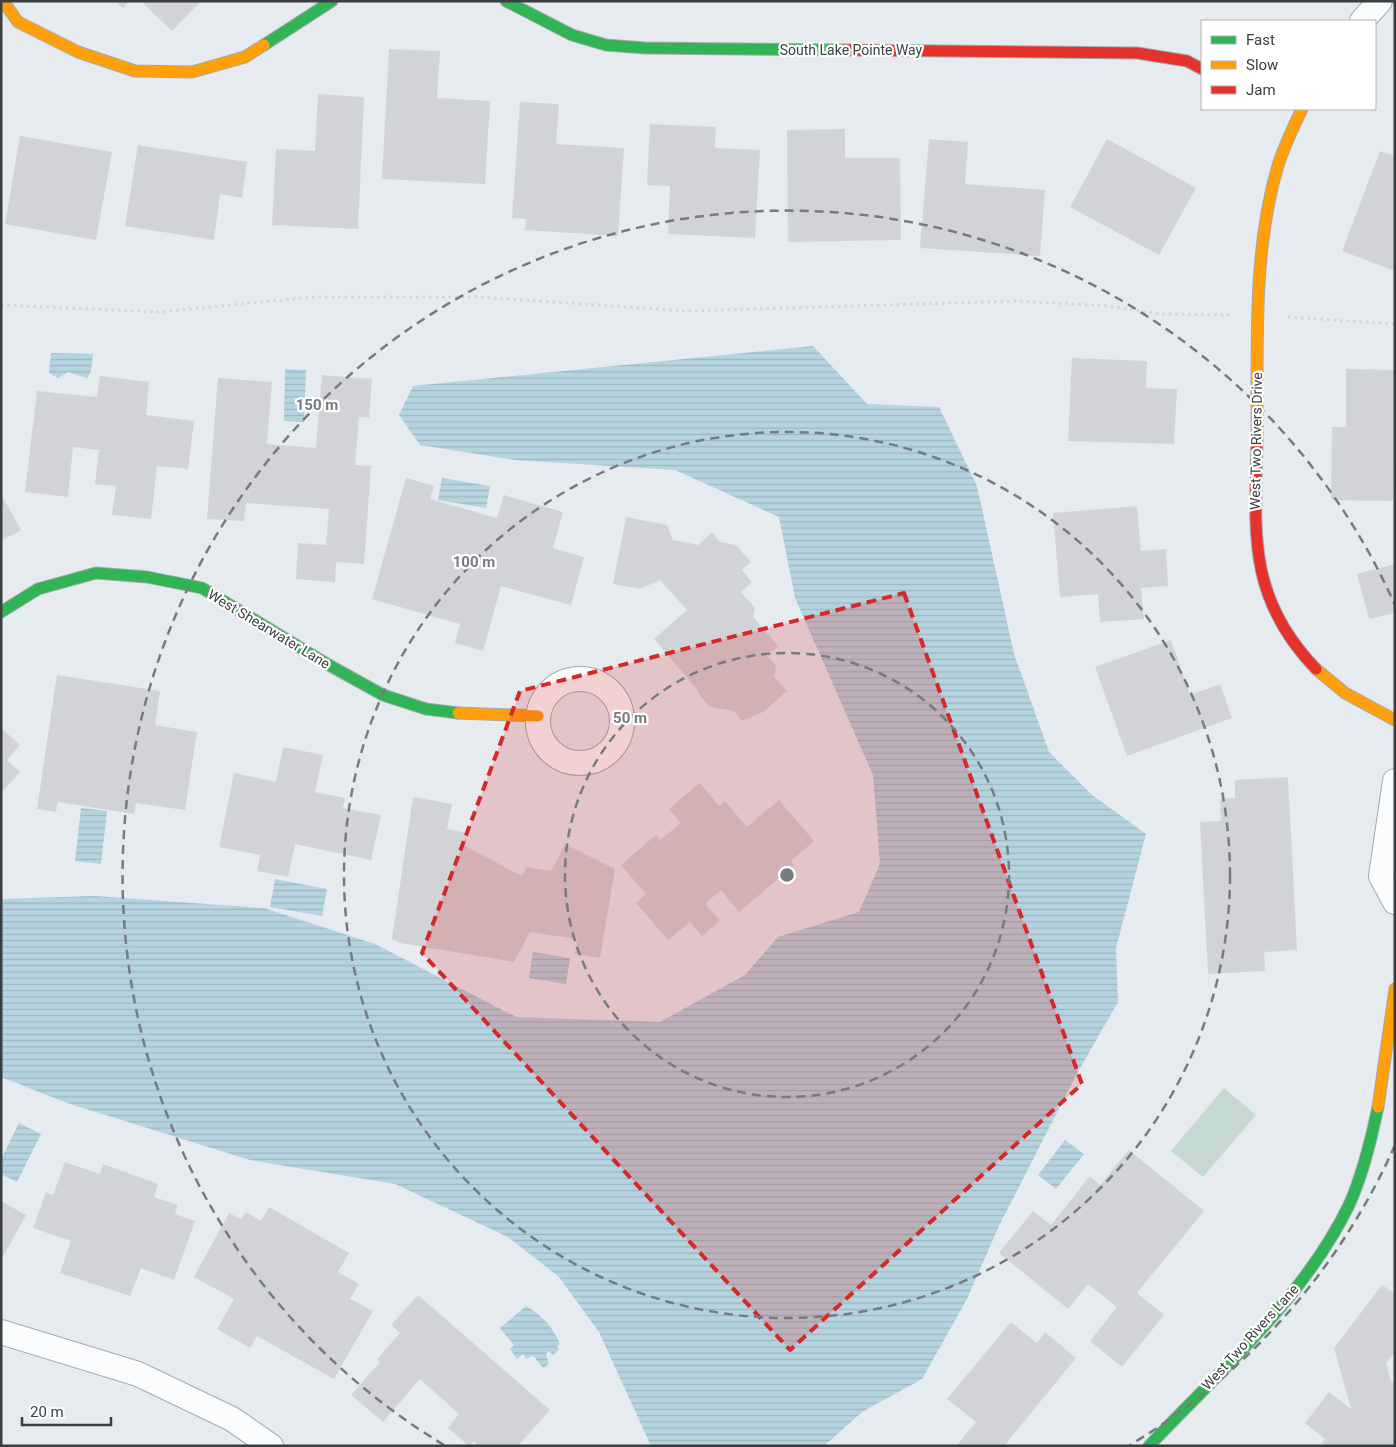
<svg xmlns="http://www.w3.org/2000/svg" width="1396" height="1447" viewBox="0 0 1396 1447" font-family="Roboto,sans-serif">
<defs>
<pattern id="water-rules" width="6" height="5" patternUnits="userSpaceOnUse" patternTransform="scale(1.25)"><rect width="6" height="5" fill="#b6d3e0"/><path d="M0 2.5h6" fill="none" stroke="#9db6c1"/></pattern>
</defs>
<rect width="100%" height="100%" fill="#e6ebf0"/>
<path fill="#c6d8d2" d="M1224 1088 1256 1115 1203 1177 1171 1151Z"/>
<path fill="url(#water-rules)" d="M813 346 867 404 939 407 977 486 1014 654 1049 752 1092 795 1146 834 1116 948 1118 1002 1075 1077 998 1228 967 1299 922 1379 862 1412 824 1446H651L599 1332 559 1277 508 1237 395 1184 250 1160 67 1103 1 1077V899L95 896 264 908 375 944 516 1017 660 1022 745 975 778 937 859 912 880 864 873 775 795 598 779 517 675 470 514 460 420 445 399 415 413 386Z
M51 353 93 354 91 372 87 378 68 372 58 378 49 373Z
M285 369 306 370 304 422 284 421Z
M442 478 490 486 486 508 438 500Z
M81 808 107 811 101 864 75 861Z
M275 879 327 889 322 916 270 907Z
M533 952 570 958 566 984 529 978Z
M19 1123 41 1134 17 1182 1 1174V1159Z
M1065 1140 1084 1154 1056 1189 1038 1175Z
M526 1306C543 1316 552 1326 560 1344L557 1346 559 1349 553 1355 549 1351 546 1354 549 1364 543 1368 533 1355 527 1359 523 1354 517 1359 510 1349 514 1345 500 1328Z"/>
<path fill="#d2d3d7" d="M115 1H129L123 8Z
M141 1H201L172 31Z
M389 49 440 51 437 98 490 101 485 184 382 179Z
M318 94 364 97 358 229 272 225 276 149 315 151Z
M520 102 559 104 556 144 624 148 618 236 525 230 526 219 512 218Z
M650 124 716 127 715 148 760 150 755 238 668 234 670 186 647 185Z
M845 129V158H900L901 240 788 242 787 130Z
M20 136 112 152 96 240 5 224Z
M929 139 968 142 965 184 1045 190 1040 256 920 248Z
M1107 139 1196 188 1159 255 1070 207Z
M138 145 247 162 242 198 220 194 214 240 125 226Z
M1380 151 1395 156V271L1342 251Z
M1072 358 1147 361 1146 388 1177 389 1174 444 1068 441Z
M1346 369 1395 370 1393 501 1331 500 1332 427H1346Z
M322 375 372 379 369 418 359 417 355 465 371 466 364 564 336 562 335 582 296 579 298 543 326 545 329 509 246 503 244 521 207 519 218 378 272 382 267 444 316 448Z
M100 376 149 382 146 415 194 421 188 469 157 466 151 519 112 515 116 486 95 484 99 450 73 447 68 497 25 492 37 391 97 397Z
M406 478 434 486 430 499 497 518 504 495 563 512 553 548 584 557 571 605 501 586 483 651 455 643 460 624 372 599Z
M1 494 21 530 1 541Z
M1137 506 1141 551 1166 549 1168 586 1141 588 1144 619 1100 622 1098 594 1060 597 1053 513Z
M626 517 667 525 673 540 698 545 712 532 720 542 736 545 751 562 742 570 752 582 741 592 755 608 753 617 778 646 767 655 776 666 774 677 787 691 763 712 742 721 734 711 710 707 700 696 696 688 654 639 687 610 660 580 640 589 613 584Z
M1395 564V613L1369 619 1357 574Z
M1171 640 1190 695 1220 684 1232 718 1127 756 1095 667Z
M57 675 160 691 155 725 197 732 185 810 136 803 134 814 58 802 56 812 37 809Z
M1 728 20 745 7 760 20 772 1 793Z
M283 747 323 755 315 792 345 798 343 808 381 815 371 860 295 844 288 877 257 871 260 855 219 847 234 773 276 782Z
M1288 777 1297 950 1264 952 1265 971 1208 974 1200 822 1221 821 1220 799 1235 798V780Z
M700 783 719 806 725 801 747 827 779 800 814 841 791 861 794 865 739 912 721 890 705 904 720 921 702 936 690 922 668 940 636 903 646 894 621 865 656 835 660 840 681 823 669 809Z
M413 797 452 804 447 829 467 833 465 846 522 876 527 867 551 871 565 844 615 869 600 958 575 954 577 939 530 932 514 962 400 943 392 939Z
M1129 1150 1204 1211 1137 1293 1164 1315 1122 1367 1090 1341 1117 1307 1088 1284 1068 1309 999 1253 1033 1211 1051 1225 1090 1176 1100 1185Z
M65 1162 100 1174 103 1164 158 1184 154 1197 178 1205 175 1214 195 1221 174 1280 141 1268 130 1296 60 1273 71 1241 33 1228 46 1192 53 1195Z
M1 1201 26 1215 1 1260Z
M269 1207 349 1253 338 1272 359 1284 350 1299 373 1311 334 1379 257 1336 250 1348 217 1329 234 1299 194 1277 229 1213 241 1219 246 1212 261 1221Z
M1382 1285 1395 1294V1351L1386 1363 1391 1381 1395 1384V1446H1320L1325 1439 1305 1423 1329 1392 1351 1409 1334 1348Z
M418 1295 550 1410 518 1446H478L474 1441 469 1446 448 1428 459 1414 420 1379 383 1422 351 1395 380 1362 377 1359 400 1333 391 1325Z
M1011 1322 1037 1343 1045 1332 1076 1358 1004 1446H956L976 1422 947 1399Z"/>
<g fill="none" stroke-linecap="round" stroke-linejoin="round">
<g stroke="#a6aaad" stroke-width="26">
<path id="street" d="M1362 21 1380 1
M538 721a42 42 0 1 1 84 0a42 42 0 1 1-84 0Z
M1395 781 1381 876 1395 902
M1 1332 138 1374 232 1419 271 1446"/>
</g>
<g stroke="#a6aaad" stroke-width="13">
<path id="fast" d="M506 1 572 35 606 45 645 48 844 50
M264 45 332 1
M1 612 38 589 96 573 147 577 202 588 327 664 383 695 426 709 458 713
M1149 1446C1219 1372 1304 1298 1349 1205 1363 1174 1371 1140 1378 1107"/>
</g>
<g stroke="#a6aaad" stroke-width="13">
<path id="slow" d="M3 1 18 22 78 52 135 71 192 72 245 57 264 45
M1257 442C1258 352 1252 256 1277 169 1283 148 1293 128 1302 109
M1316 669 1345 693 1395 720
M458 713 538 716
M1378 1107 1395 989"/>
</g>
<g stroke="#a6aaad" stroke-width="13">
<path id="jam" d="M844 50 1137 53 1187 61 1202 69
M1257 442C1255 533 1247 597 1316 669"/>
</g>
<path stroke="#d5d6d7" stroke-width="3" stroke-dasharray="2.5 4" stroke-linecap="butt" d="M1 305 160 312 312 297H479L686 311 1016 301 1108 306 1160 314 1231 315
M1288 317 1395 324"/>
<use href="#street" stroke="#fbfcfd" stroke-width="24"/>
<use href="#fast" stroke="#30b455" stroke-width="11"/>
<use href="#slow" stroke="#ff9f0a" stroke-width="11"/>
<use href="#jam" stroke="#e5322d" stroke-width="11"/>
</g>
<path fill="#d62828" fill-opacity="0.2" stroke="#d62828" stroke-width="4" stroke-dasharray="10 6" stroke-linejoin="round" d="M904 593 1082 1084 790 1350 422 953 520 691Z"/>
<g fill="none" stroke="#767b7e" stroke-width="2.5" stroke-dasharray="9 6">
<circle cx="787" cy="875" r="222"/>
<circle cx="787" cy="875" r="443"/>
<path d="M1395 1145A665 665 0 0 1 1130 1445M444 1445A665 665 0 1 1 1395 605"/>
</g>
<g text-anchor="middle" stroke-width="4.5" stroke-linejoin="round" paint-order="stroke">
<g font-size="14" fill="#3a3e41" stroke="#fff">
<text x="851" y="55">South Lake Pointe Way</text>
<text transform="translate(1256 441) rotate(-89)" y="5">West Two Rivers Drive</text>
<text transform="translate(269 629) rotate(31)" y="5">West Shearwater Lane</text>
<text transform="translate(1250 1337) rotate(-48)" y="5">West Two Rivers Lane</text>
</g>
</g>
<circle cx="787" cy="875" r="8" fill="#767b7e" stroke="#fff" stroke-width="2.5"/>
<g font-size="15" text-anchor="middle" font-weight="bold" fill="#767b7e" stroke="#fff" stroke-width="4.5" stroke-linejoin="round" paint-order="stroke">
<text x="317" y="410">150 m</text>
<text x="474" y="567">100 m</text>
<text x="630" y="723">50 m</text>
</g>
<rect width="1396" height="1447" fill="none" stroke="#3a3e41" stroke-width="5"/>
<rect x="1201" y="20" width="175" height="90" fill="#ffffff" stroke="#b0b2b3"/>
<rect x="1211" y="36" width="25" height="8" fill="#30b455" stroke="#b0b2b3"/>
<text x="1246" y="45" font-size="15" fill="#3a3e41">Fast</text>
<rect x="1211" y="61" width="25" height="8" fill="#ff9f0a" stroke="#b0b2b3"/>
<text x="1246" y="70" font-size="15" fill="#3a3e41">Slow</text>
<rect x="1211" y="86" width="25" height="8" fill="#e5322d" stroke="#b0b2b3"/>
<text x="1246" y="95" font-size="15" fill="#3a3e41">Jam</text>
<path d="M22 1417v8h89v-8" fill="none" stroke="#3a3e41" stroke-width="2.5"/>
<text x="30" y="1417" font-size="15" fill="#3a3e41" stroke="#ffffff" stroke-width="4" paint-order="stroke">20 m</text>
</svg>
